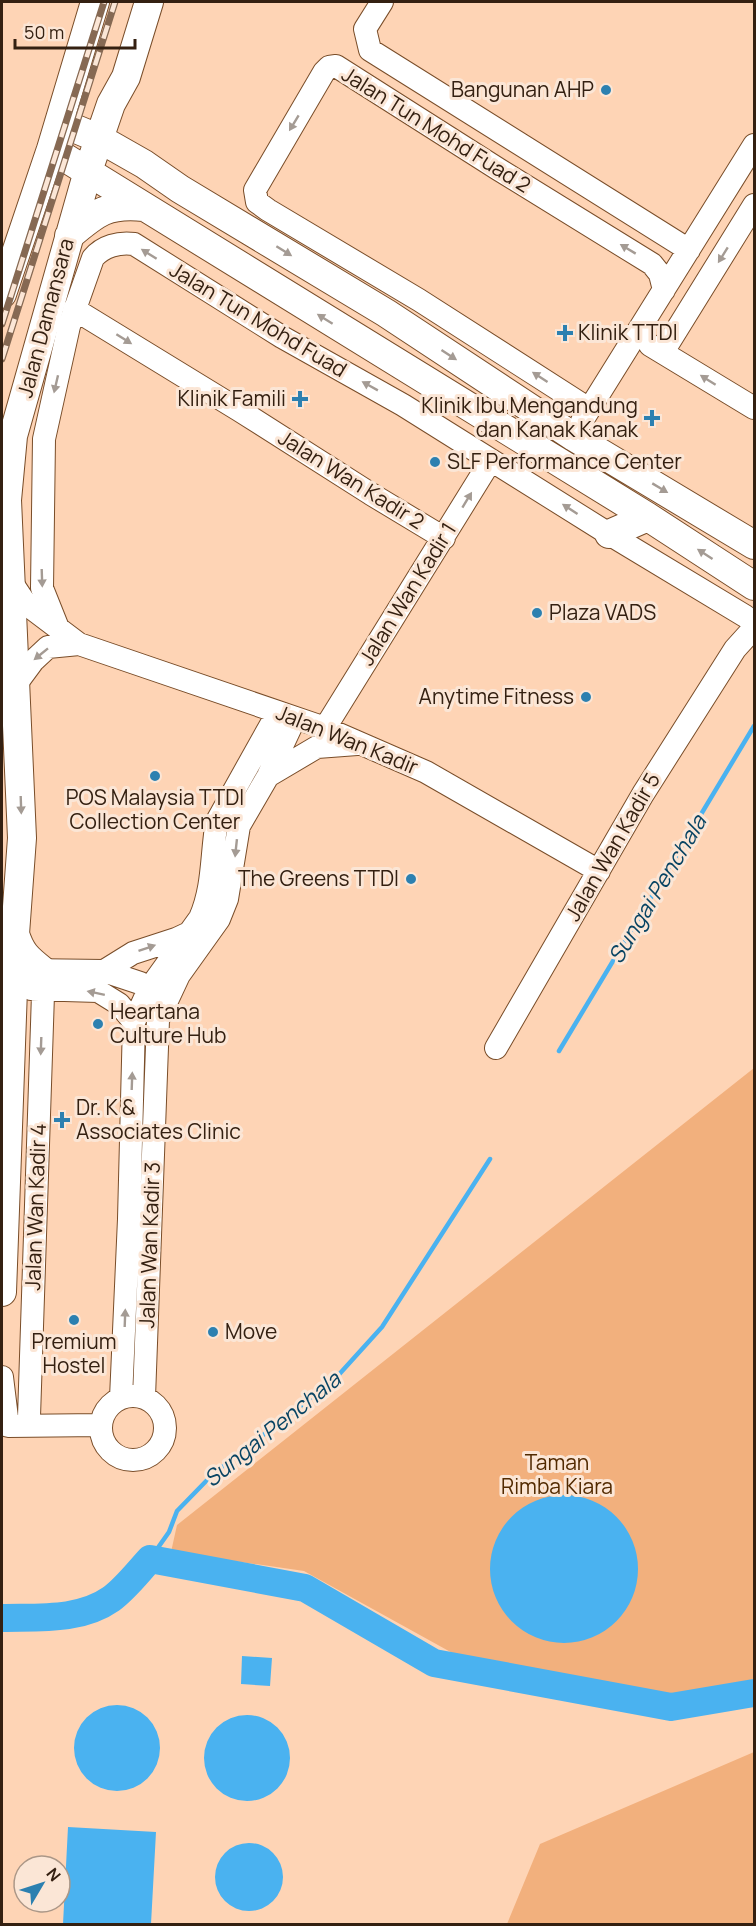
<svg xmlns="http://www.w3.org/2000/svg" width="756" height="1926" viewBox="0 0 756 1926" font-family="Manrope,sans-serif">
<rect width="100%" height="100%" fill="#fed4b5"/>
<path fill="#f2b07d" d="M754 1068V1685L667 1700 456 1655 304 1571 171 1552 177 1525Z
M754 1752V1924H507L540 1844Z"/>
<path fill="#4ab2f0" d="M490 1569a74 74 0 1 1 148 0a74 74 0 1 1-148 0Z
M242 1656 272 1658 270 1686 241 1684Z
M74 1748a43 43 0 1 1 86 0a43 43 0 1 1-86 0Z
M204 1758a43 43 0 1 1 86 0a43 43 0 1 1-86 0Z
M68 1827 156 1832 151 1924H63Z
M215 1877a34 34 0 1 1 68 0a34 34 0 1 1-68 0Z"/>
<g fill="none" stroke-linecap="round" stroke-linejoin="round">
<path stroke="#4ab2f0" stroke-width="4.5" d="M559 1051 754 726
M150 1559 169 1532 177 1511 213 1474 334 1380 382 1327 490 1159"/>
<path stroke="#4ab2f0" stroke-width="28" d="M2 1618C38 1617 80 1621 111 1599 125 1589 138 1572 150 1559L305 1588 434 1663 671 1707 754 1693"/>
<g stroke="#794d29" stroke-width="24">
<path id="minor" d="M382 2 365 29 370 50 689 250
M74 309 239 410 371 494 444 538
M650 345 754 408
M663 352 754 205
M589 409 419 300 268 210 257 202 255 190 324 72 329 67 336 66 498 169 652 264 660 274 664 290
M582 421 754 145
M10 580 26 604 79 644 325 728 426 772 599 871
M58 628 42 588 44 439 69 326 93 258C103 246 119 242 134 244L282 337 403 405 609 534 745 616
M16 684 33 661 48 647 79 644
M325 728 491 460
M268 776 317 747 357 744
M26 970 104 971 140 983 149 989 154 995 158 1020 144 1397
M104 971 133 953 176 939 191 932
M31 989 98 991 119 1004 134 1022
M158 1020 179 975 219 919 227 899 239 826 268 776 295 718
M496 1048 643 794 735 649 754 628
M2 1377 8 1426 101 1425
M101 1428a32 32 0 1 1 64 0a32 32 0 1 1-64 0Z
M121 1398 129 1219 134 1022 149 989 200 918C214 886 211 854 217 821L278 712
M32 1425 29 1417 43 994 46 989"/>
</g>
<g stroke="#794d29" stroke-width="30">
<path id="major" d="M59 122 100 139 144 164 180 189 386 313 574 437 754 545
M51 149 648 517 754 586
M69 236C96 213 107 203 144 207
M2 294 51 149 95 2
M609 534 648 517
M15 934C21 953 27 958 42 970
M2 1292 15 934 22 838 7 500 13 436 88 171 111 104 126 77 149 2"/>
</g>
<use href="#minor" stroke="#fff" stroke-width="22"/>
<use href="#major" stroke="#fff" stroke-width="28"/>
<g stroke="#866953" stroke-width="7">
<path id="rail" d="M2 324 104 2
M2 359 115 2"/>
</g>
<use href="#rail" stroke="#fbe6d6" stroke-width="4.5" stroke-dasharray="14" stroke-linecap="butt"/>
</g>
<defs><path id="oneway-solid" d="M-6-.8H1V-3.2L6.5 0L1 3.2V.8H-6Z" transform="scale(1.5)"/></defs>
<g fill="#a49b94">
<use href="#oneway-solid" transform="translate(294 123) rotate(121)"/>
<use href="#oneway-solid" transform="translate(628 249) rotate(-149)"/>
<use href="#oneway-solid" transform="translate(284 251) rotate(32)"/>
<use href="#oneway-solid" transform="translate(149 254) rotate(-148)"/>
<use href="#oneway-solid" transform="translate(723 255) rotate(122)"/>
<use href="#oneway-solid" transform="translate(325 319) rotate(-148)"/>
<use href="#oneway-solid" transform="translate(124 339) rotate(32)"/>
<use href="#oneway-solid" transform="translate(449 355) rotate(33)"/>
<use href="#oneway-solid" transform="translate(540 377) rotate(-147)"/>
<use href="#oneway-solid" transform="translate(708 380) rotate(-148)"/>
<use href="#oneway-solid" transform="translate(56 384) rotate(103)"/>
<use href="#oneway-solid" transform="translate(370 386) rotate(-151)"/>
<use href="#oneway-solid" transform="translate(660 488) rotate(31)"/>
<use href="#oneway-solid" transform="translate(467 500) rotate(-59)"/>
<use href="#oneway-solid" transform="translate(570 509) rotate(-147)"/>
<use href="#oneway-solid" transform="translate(705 554) rotate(-147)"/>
<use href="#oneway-solid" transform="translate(42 578) rotate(88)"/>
<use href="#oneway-solid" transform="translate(41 654) rotate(141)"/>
<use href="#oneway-solid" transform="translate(21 805) rotate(88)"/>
<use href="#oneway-solid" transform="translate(236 848) rotate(96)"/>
<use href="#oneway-solid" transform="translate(147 948) rotate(-19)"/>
<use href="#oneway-solid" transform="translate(96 993) rotate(-168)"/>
<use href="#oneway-solid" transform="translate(41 1046) rotate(92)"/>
<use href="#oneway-solid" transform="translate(132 1081) rotate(-88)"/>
<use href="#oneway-solid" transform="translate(125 1318) rotate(-88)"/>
</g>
<g fill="#2c80b0" stroke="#fbe6d6" stroke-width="2">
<circle cx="606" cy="90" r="6"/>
<path d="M562 324h6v6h6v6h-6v6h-6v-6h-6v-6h6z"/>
<path d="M297 390h6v6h6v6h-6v6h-6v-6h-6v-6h6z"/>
<path d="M649 409h6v6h6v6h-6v6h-6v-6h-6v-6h6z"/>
<circle cx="435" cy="462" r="6"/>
<circle cx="537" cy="613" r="6"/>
<circle cx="586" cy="697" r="6"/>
<circle cx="155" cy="776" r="6"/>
<circle cx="411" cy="879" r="6"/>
<circle cx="98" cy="1024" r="6"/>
<path d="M59 1111h6v6h6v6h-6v6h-6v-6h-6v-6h6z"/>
<circle cx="74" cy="1320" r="6"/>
<circle cx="213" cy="1332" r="6"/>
</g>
<g text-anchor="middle" stroke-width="6" stroke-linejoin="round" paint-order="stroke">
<g font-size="21" fill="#342011" stroke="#fbe6d6" text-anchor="start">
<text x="594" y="97" text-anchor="end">Bangunan AHP</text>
<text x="578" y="340">Klinik TTDI</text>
<text x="286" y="406" text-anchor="end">Klinik Famili</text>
<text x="638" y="413" text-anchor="end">Klinik Ibu Mengandung<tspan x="638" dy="24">dan Kanak Kanak</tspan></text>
<text x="447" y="469">SLF Performance Center</text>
<text x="549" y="620">Plaza VADS</text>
<text x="574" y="704" text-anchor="end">Anytime Fitness</text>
<text x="155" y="805" text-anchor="middle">POS Malaysia TTDI<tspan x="155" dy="24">Collection Center</tspan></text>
<text x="399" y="886" text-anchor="end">The Greens TTDI</text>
<text x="110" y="1019">Heartana<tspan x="110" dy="24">Culture Hub</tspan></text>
<text x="76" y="1115">Dr. K &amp;<tspan x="76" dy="24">Associates Clinic</tspan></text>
<text x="225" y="1339">Move</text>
<text x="74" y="1349" text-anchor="middle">Premium<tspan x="74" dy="24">Hostel</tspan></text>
</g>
<g font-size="21" fill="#342011" stroke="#fbe6d6">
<text transform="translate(436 130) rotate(32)" y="7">Jalan Tun Mohd Fuad 2</text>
<text transform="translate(46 318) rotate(-75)" y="7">Jalan Damansara</text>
<text transform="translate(258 320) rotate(31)" y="7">Jalan Tun Mohd Fuad</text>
<text transform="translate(351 480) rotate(32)" y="7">Jalan Wan Kadir 2</text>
<text transform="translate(408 594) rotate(-58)" y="7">Jalan Wan Kadir 1</text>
<text transform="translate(347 740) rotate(22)" y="7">Jalan Wan Kadir</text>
<text transform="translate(613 847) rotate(-60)" y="7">Jalan Wan Kadir 5</text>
<text transform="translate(36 1207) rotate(-88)" y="7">Jalan Wan Kadir 4</text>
<text transform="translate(150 1245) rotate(-88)" y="7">Jalan Wan Kadir 3</text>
</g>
<g font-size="21" fill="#522a01" stroke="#fbe6d6">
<text x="557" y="1470">Taman<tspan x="557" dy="24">Rimba Kiara</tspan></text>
</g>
<g font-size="22" font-style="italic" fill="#084463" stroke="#fbe6d6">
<text transform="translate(657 889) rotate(-59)" y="8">Sungai Penchala</text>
<text transform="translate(272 1429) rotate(-39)" y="8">Sungai Penchala</text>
</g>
</g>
<rect width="756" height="1926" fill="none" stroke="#342011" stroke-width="6"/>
<g transform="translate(42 1884) rotate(51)"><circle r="28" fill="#fbe6d6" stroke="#ab9787" stroke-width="1.5"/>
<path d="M0-4.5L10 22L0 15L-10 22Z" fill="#2c80b0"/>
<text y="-9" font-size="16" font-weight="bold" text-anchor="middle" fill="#342011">N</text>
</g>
<path d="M15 39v9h120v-9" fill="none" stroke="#342011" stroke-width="3"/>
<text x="24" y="39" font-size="18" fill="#342011" stroke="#fbe6d6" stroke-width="4.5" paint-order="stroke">50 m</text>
</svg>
